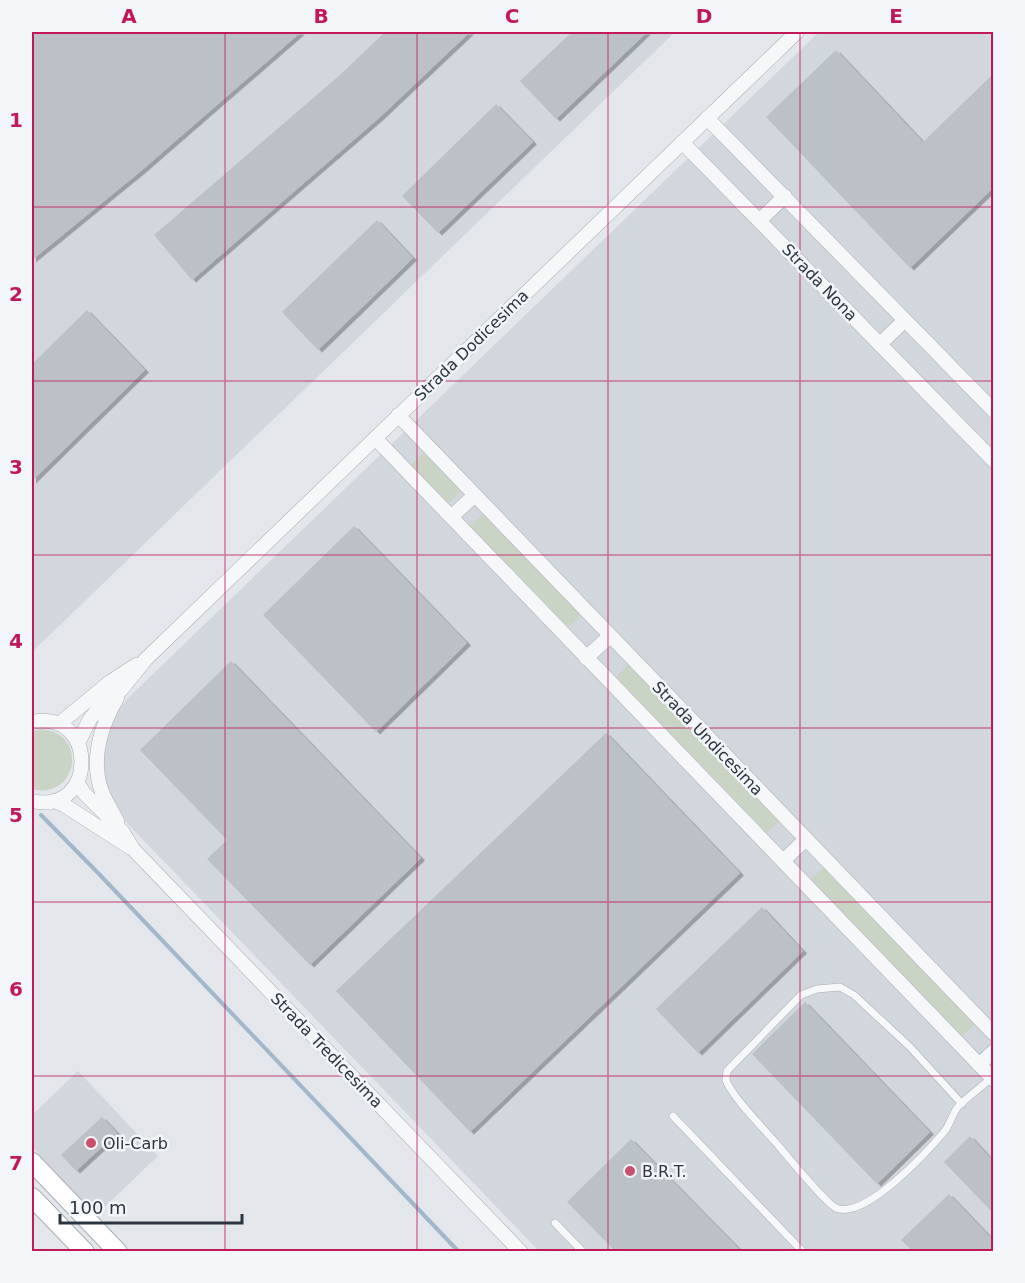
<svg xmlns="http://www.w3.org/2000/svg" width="1025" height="1283" viewBox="0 0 1025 1283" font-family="'DejaVu Sans',sans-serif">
<defs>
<filter id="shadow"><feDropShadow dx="4" dy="2.5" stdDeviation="0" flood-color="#0004"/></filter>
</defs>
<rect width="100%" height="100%" fill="#e3e7eb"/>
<path fill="#d2d6dd" d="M32 32H675L32 652Z
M819 32H993V1251H539L124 820 115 808 103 777V747L116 713 128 698Z
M78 1071 158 1156 96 1215 32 1147V1115Z"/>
<path fill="#cad4c5" d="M423 453 461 491 449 503 411 465Z
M483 514 581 616 568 627 470 526Z
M628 665 779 821 767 833 616 677Z
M41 729C90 733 77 801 32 789V731Z
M824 867 975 1024 962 1036 811 879Z"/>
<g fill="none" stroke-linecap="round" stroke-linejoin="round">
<path stroke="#a0b8c9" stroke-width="4" d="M41 815 100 875 459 1252"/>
</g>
<path fill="#bbc1c7" filter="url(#shadow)" d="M38 32H301L141 171 32 260V37Z
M385 32H470L379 118 192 280 154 235 340 75Z
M572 32H647L556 119 520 81Z
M836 50 923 142 993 74V188L910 268 766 117Z
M496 104 533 142 438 233 402 196Z
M377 220 413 258 318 350 282 312Z
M87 310 145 370 32 481V364Z
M354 526 467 643 376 732 263 615Z
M231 661 421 858 310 965 207 859 227 840 140 750Z
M606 733 740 873 470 1132 336 991Z
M762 907 803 951 698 1053 656 1009Z
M805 1002 930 1132 877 1184 752 1054Z
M102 1117 117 1133 76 1171 61 1155Z
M970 1136 993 1161V1213L944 1162Z
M631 1139 741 1251H615L567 1202Z
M949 1194 993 1240V1251H913L901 1240Z"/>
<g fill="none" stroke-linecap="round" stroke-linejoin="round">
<g stroke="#a8aeb5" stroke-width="8">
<path id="lane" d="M962 1104 910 1047 854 995 840 987 817 989 801 995 727 1071C727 1073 726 1079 726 1080 731 1096 766 1131 777 1144 787 1156 826 1203 836 1208 865 1220 927 1152 944 1132 950 1125 952 1115 957 1108 966 1097 981 1088 991 1078
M673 1116 803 1252
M555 1223 583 1252"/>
</g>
<g stroke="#a8aeb5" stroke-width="15">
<path id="street" d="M707 118 994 411
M682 142 994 461
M760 220 785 196
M880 344 905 320
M398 415 994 1034
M375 438 994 1080
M451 517 475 495
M586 658 610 636
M117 698C101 726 90 760 102 792 106 802 112 811 117 821
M32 722C98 708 98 816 32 801
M59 724 110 682 136 665
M78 743 90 719 100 707 121 690 146 659 797 32
M77 782 84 793 122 831 133 849 521 1252
M54 801 64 805 131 848
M783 861 806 839
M979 1065 994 1051"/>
</g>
<g stroke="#a8aeb5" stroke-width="20">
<path id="secondary" d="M32 1162 118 1252
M32 1197 85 1252"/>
</g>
<use href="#lane" stroke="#f6f7f9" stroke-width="7"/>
<use href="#street" stroke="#f6f7f9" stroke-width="14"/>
<use href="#secondary" stroke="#fff" stroke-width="18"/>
</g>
<path fill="none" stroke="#c2185b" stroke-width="1.5" stroke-opacity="0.55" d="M225 32V1252M417 32V1252M608 32V1252M800 32V1252M32 207H994M32 381H994M32 555H994M32 728H994M32 902H994M32 1076H994"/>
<g fill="#c94f6d" stroke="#f3f6f8" stroke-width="2">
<circle cx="91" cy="1143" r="6"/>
<circle cx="630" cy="1171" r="6"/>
</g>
<g text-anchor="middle" stroke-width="5" stroke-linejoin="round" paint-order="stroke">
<g font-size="16" fill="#2c3642" stroke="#f3f6f8">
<text transform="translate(820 282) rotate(46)" y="6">Strada Nona</text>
<text transform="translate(471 345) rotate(-44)" y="6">Strada Dodicesima</text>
<text transform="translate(708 738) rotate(46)" y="6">Strada Undicesima</text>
<text transform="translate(327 1050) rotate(46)" y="6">Strada Tredicesima</text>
</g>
<g font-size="16" fill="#2c3642" stroke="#f3f6f8" text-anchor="start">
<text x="103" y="1149">Oli-Carb</text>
<text x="642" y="1177">B.R.T.</text>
</g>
</g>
<rect width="1025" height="1283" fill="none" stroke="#f3f6f8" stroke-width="66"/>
<path d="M60 1214v9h182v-9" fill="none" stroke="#2c3642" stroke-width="3"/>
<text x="69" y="1214" font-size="18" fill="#2c3642" stroke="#f3f6f8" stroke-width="4.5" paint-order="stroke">100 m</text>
<rect x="33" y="33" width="959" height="1217" fill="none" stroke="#c2185b" stroke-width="2"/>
<g font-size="20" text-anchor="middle" font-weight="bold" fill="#c2185b">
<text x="129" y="23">A</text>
<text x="321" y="23">B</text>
<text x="512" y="23">C</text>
<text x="704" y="23">D</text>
<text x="896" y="23">E</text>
<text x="16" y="127">1</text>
<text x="16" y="301">2</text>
<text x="16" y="474">3</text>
<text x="16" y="648">4</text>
<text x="16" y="822">5</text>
<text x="16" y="996">6</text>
<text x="16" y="1170">7</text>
</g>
</svg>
